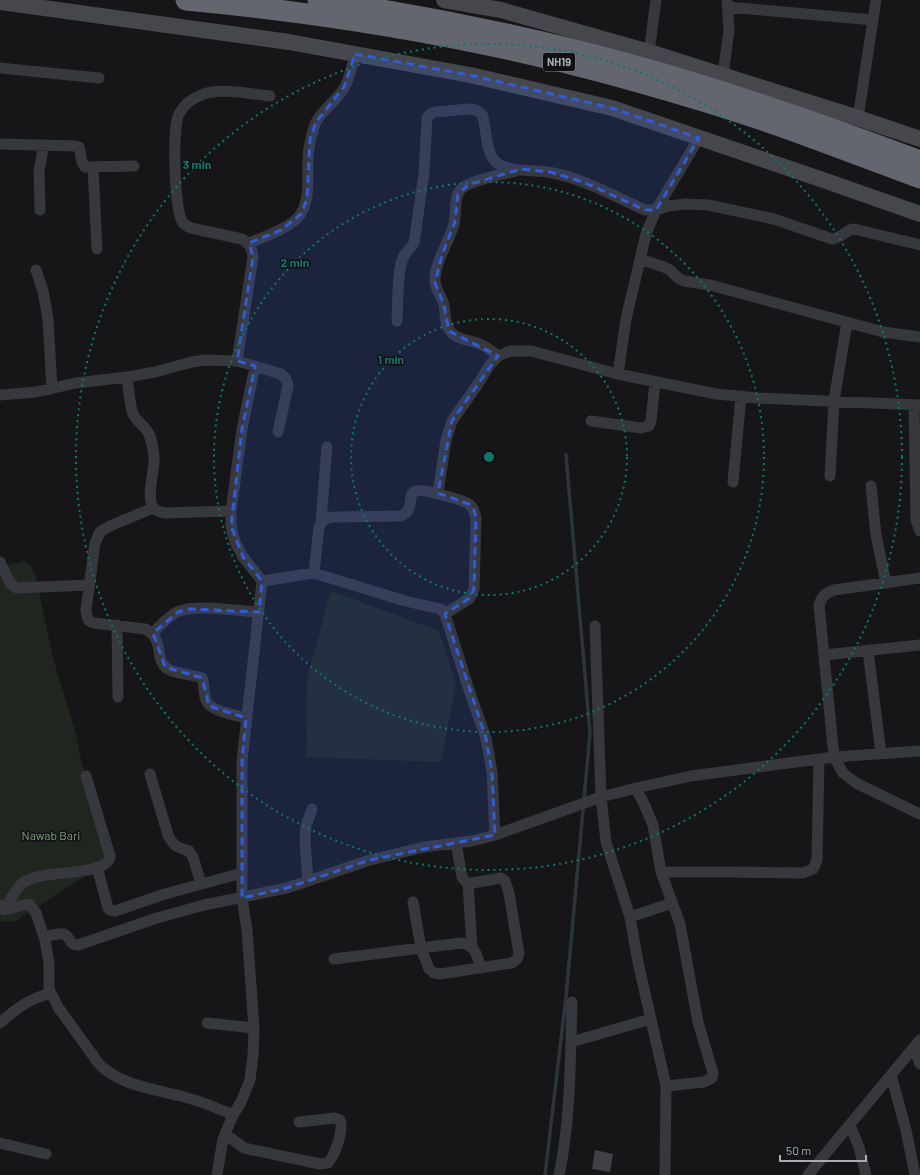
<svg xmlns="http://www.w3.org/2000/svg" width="920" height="1175" viewBox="0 0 920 1175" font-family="Barlow,sans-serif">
<rect width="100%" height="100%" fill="#161618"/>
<path fill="#1e261f" d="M23 561 30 565 35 573 53 658 76 734 80 755 110 860 14 922 0 921V568Z
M331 591 439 631 456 685 441 762 306 757 307 678Z"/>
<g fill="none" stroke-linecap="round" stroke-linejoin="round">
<path stroke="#2c353c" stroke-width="3.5" d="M545 1175 566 997 590 733 566 455"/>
</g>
<path fill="#404145" d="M595 1150 613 1154 610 1172 592 1169Z"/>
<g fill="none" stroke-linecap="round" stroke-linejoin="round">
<path stroke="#37383d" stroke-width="11" d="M728 7 873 20
M649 52 656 0
M0 68 99 78
M723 75 729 30 727 0
M270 96C250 94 215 86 197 97 190 100 183 107 179 114 172 127 174 211 183 223 185 225 189 227 191 228L242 239C250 244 252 248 253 257L237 361 281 374 286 379 288 386 278 432
M858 118 876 0
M0 144 75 146 79 147C82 154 79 161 85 167L134 166
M93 167 97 249
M40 210 39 170 44 145
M249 243C263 237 280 232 293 222 312 208 307 180 308 160 308 147 311 136 315 124 321 110 336 102 344 88 350 79 352 65 355 54
M640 259 664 267 670 270 678 278 684 281 710 285 883 332 920 337
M36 270 43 291 48 319 52 389
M397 321C398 305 397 270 403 258 405 252 411 248 414 243L424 173 427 118 430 114 435 112 469 109 476 110 482 114C487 128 485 154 497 163 508 172 534 170 548 172 580 177 616 197 645 210H656L668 206 686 204 708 205 774 219 832 239C842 238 845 230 854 229L920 245
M498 356C493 352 487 347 480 344 471 340 456 340 450 331 444 324 446 313 444 305 442 297 436 290 435 282 434 262 449 243 454 224 457 214 453 197 461 189 469 181 504 174 516 171
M618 374 626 319 646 234 656 210 699 138
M127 377C129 389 129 403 133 414 136 421 143 424 147 431 152 438 153 448 154 457 155 470 145 499 154 508 157 512 161 512 165 513L231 511
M0 395 36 392 76 383 127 377 155 372 192 362 205 360 237 361
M914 405 916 520 920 531
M591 421 641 428 649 426 651 421 655 382
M830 476 834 401 847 322
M733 482 741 396
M871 486 876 535 886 583
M438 493 446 440 452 421 478 384 489 366 498 356 510 351H531L618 374 716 394 758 398 920 405
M153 508 110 526 100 532 95 543 86 610 87 616 89 621 94 623 145 629C165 639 154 657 166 668 174 674 192 674 202 678 205 686 203 693 206 700 209 711 236 715 246 718
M321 521 327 447
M0 562 10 583 17 588 89 585
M314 573 319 527C323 518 326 518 336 517L400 516C416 511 406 496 415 491 421 488 463 500 469 504 473 507 475 513 476 518L474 589 470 598 445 614
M920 578 834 590C825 593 822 596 819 605L834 757 843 773 856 783 920 814
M262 581 314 573 405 601 441 609 445 614 470 693 486 738 492 772 495 835
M117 625 118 697
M595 626 601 797 606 842 630 917 638 962 666 1086 665 1175
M153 633C161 625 169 615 179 611 198 604 237 611 259 612
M868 651 881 753
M824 655 920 645
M150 774 168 835C175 848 177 847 189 851L193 857 201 884
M636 788 645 806 653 825 661 872 680 924 698 1022 713 1073 712 1078 704 1082 666 1086
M97 867 108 908 110 910 115 911 165 894 242 873
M661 872H728L803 873 813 869 817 860 819 759
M308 881 305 840 306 826 312 809
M468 883 472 947
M413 902 421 948 429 969 434 973 440 974 512 963 517 959 519 954 509 893 505 881 501 878 472 883C467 883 465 882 462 877L456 843
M0 905 4 910 29 904 36 913 45 940 49 963V989L58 1007 99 1064C121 1086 155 1089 184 1097 201 1101 217 1108 233 1115
M4 910C9 903 17 886 24 882 32 877 45 875 54 874 66 872 110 872 110 856L86 776
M630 917 672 903
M44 937C50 936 58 933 64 934 71 937 69 946 78 945L157 918 204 905 287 888 370 860 424 847 472 841 495 835 601 797 636 788 691 776 834 757 920 751
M334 959 461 943C476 945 477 956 481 968
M0 1023C17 1008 29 999 51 993
M207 1023 254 1028
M571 1042 651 1019
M914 1047 920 1064
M891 1075 906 1130 915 1175
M850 1125 859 1147 866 1175
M225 1135 232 1139 244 1148 320 1164 328 1163C335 1155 344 1130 340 1120L335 1118 299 1122
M0 1143 46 1154
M217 1175 223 1139 233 1115 241 1102 250 1080 253 1055 254 1028 247 930 242 898V761L262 581 243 557 235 542 231 526V511L242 429 255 366
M559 1175C571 1119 570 1060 572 1002
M808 1175 920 1040"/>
<path stroke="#45474d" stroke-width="16" d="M444 0 501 10 649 52 858 118 920 139
M0 2 289 42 470 75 612 108 826 181 920 214"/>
<path stroke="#63666e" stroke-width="21" d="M186 0C326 13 466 36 602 72 661 88 720 105 777 125 825 142 872 160 920 178
M318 0C423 15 526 36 628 64 727 91 824 125 920 161"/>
</g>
<path fill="#325cd3" fill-opacity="0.2" stroke="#325cd3" stroke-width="3" stroke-dasharray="8 5" stroke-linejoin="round" d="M355 54 470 75 612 108 699 138 656 210H645L583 182 550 172 521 169 468 185 458 194 455 222 442 255 435 283 444 305 449 331 498 356 452 421 438 493 469 504 474 510 476 518 474 589 470 598 445 614 486 738 492 772 495 835 370 860 287 888 242 898V761L246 718 209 706 202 678 165 667 153 633 178 612 188 609 259 612 262 581 243 557 231 526 242 429 255 366 237 361 253 257 249 243 281 230 301 214 307 199 310 139 316 122 344 87Z"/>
<g fill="none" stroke="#0f766e" stroke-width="2" stroke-dasharray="2 4">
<circle cx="489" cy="457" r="138"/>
<circle cx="489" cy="457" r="275"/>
<circle cx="489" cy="457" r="413"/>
</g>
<g text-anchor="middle" stroke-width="3" stroke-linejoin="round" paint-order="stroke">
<rect fill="#111113" stroke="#7b7e86" stroke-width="1" x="543" y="53" width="32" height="18" rx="3"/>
<g font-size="11" font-weight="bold" fill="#a8adb8">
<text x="559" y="66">NH19</text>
</g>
<g font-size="12" fill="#7fa381" stroke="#111113">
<text x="51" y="840">Nawab Bari</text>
</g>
</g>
<circle cx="489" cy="457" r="6" fill="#0f766e" stroke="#111113" stroke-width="2"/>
<g font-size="12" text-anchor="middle" font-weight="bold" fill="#0f766e" stroke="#111113" stroke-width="3" stroke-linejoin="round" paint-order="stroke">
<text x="197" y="169">3 min</text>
<text x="295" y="267">2 min</text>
<text x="391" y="364">1 min</text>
</g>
<path d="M780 1155v6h86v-6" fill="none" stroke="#a8adb8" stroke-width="2"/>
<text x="786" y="1155" font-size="12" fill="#a8adb8" stroke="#111113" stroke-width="3" paint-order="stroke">50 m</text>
</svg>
